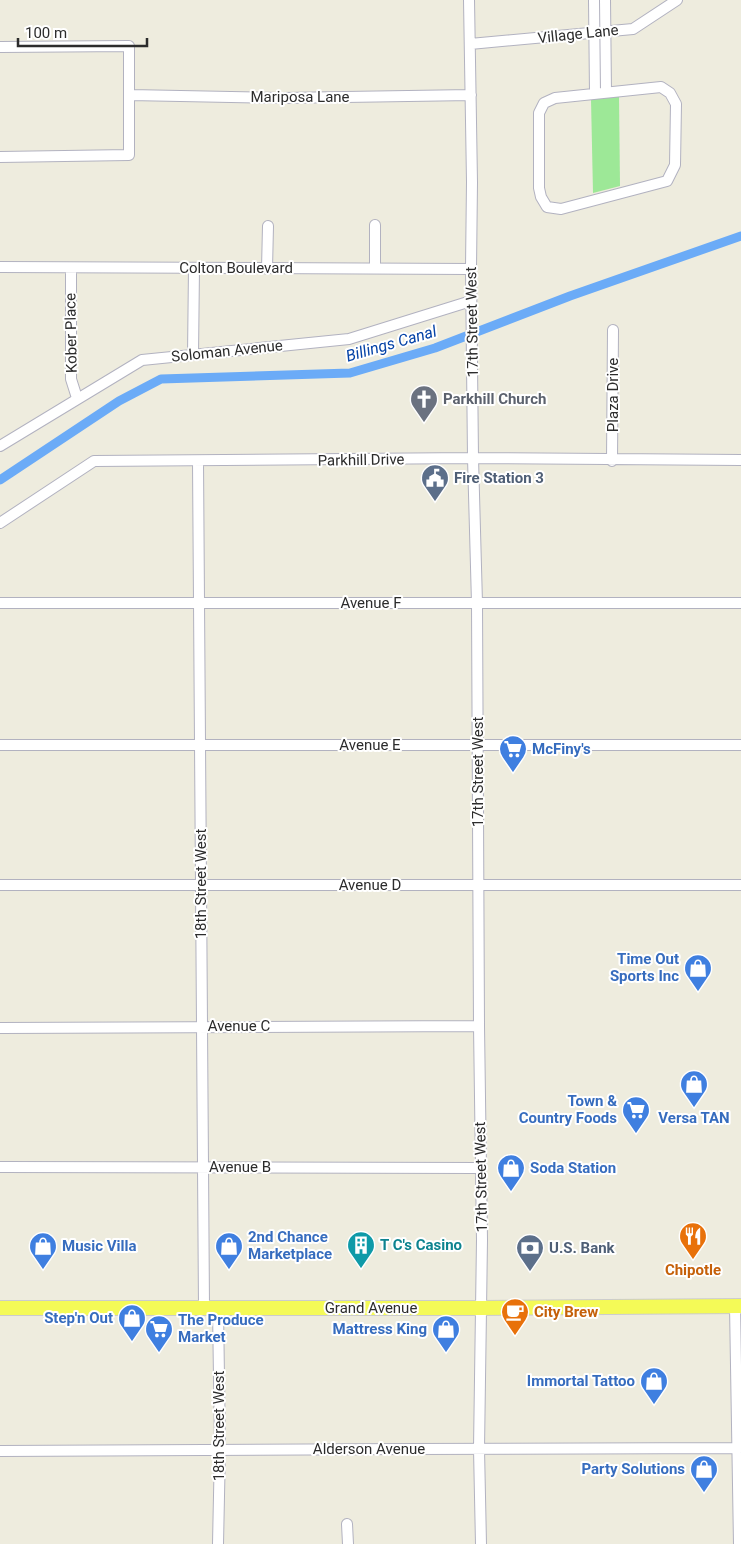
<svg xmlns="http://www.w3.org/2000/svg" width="741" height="1544" viewBox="0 0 741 1544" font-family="Roboto,sans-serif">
<rect width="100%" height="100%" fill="#eeecde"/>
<path fill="#9de897" d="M619 95 620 186 593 193 591 99Z"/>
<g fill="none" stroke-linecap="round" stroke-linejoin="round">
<path stroke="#6babf7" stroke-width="9" d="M0 480 119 401 161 379 350 373 435 348 570 296 741 236"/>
<g stroke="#b2b2c0" stroke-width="12">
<path id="minor" d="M469 0 472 182 471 268 473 458 477 603 479 1026 482 1240 479 1449 481 1544
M594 0 595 93
M605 0 606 92
M470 44 633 29 677 0
M0 47 129 46V155L0 157
M661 87 670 93 676 104 675 165 667 181 561 209 547 207 541 197 539 188V113L544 103 555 98Z
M130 95 282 98 471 95
M0 267 471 269
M71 268V379L77 398
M375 268V225
M267 269 268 226
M193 355 194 268
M0 446 142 360 349 339 471 301
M198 461 204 1308
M612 461 613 330
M0 523 94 461 473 458 741 460
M0 603H741
M0 745H741
M0 885H741
M0 1028 479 1026
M0 1167 480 1168
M735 1306 739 1544
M218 1308 220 1448 218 1544
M0 1451C246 1448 492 1450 738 1448
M347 1524 348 1544"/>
</g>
<g stroke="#ccc" stroke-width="16">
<path id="major" d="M0 1308H480L741 1306"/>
</g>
<use href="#minor" stroke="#fff" stroke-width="10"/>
<use href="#major" stroke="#f4fa57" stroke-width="14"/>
</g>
<defs>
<g id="church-pin" transform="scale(1.4375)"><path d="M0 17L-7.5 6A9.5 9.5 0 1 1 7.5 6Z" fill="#6b7280" stroke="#fff"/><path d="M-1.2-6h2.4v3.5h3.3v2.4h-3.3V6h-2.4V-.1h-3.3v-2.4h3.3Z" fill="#fff"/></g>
<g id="civic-pin" transform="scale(1.4375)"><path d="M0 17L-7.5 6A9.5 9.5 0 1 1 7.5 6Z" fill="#5c6f8a" stroke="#fff"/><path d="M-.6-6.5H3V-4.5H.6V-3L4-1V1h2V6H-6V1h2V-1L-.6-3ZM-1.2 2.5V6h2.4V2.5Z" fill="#fff"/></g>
<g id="supermarket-pin" transform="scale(1.4375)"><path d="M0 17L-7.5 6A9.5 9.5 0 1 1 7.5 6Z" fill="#3f7fe0" stroke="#fff"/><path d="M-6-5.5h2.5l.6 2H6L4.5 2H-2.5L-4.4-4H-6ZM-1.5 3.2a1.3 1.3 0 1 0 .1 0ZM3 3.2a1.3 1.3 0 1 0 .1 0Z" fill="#fff"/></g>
<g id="shop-pin" transform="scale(1.4375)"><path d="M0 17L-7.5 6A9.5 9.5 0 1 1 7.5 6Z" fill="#3f7fe0" stroke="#fff"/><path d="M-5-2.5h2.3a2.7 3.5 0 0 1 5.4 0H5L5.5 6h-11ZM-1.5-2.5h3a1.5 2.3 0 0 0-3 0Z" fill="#fff"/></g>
<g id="restaurant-pin" transform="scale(1.4375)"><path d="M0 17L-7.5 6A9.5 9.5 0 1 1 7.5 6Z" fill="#e8710a" stroke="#fff"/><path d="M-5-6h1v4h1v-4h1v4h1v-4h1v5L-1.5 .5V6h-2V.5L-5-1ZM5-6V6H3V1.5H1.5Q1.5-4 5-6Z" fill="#fff"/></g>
<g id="building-pin" transform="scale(1.4375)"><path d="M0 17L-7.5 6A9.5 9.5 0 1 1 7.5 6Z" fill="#0f9aa8" stroke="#fff"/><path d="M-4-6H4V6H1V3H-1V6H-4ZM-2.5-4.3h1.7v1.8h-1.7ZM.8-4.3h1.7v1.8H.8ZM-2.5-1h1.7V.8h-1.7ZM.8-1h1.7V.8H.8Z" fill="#fff"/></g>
<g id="bank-pin" transform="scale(1.4375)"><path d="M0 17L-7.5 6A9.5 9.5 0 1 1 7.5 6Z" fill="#5c6f8a" stroke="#fff"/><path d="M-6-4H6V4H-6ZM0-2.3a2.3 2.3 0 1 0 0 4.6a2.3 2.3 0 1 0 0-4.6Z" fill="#fff"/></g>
<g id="cafe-pin" transform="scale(1.4375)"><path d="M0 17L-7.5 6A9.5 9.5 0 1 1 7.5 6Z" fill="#e8710a" stroke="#fff"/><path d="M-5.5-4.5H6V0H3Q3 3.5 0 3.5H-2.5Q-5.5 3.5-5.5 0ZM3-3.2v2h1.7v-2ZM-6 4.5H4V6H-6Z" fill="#fff"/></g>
</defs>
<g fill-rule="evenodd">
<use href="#church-pin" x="424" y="399"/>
<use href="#civic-pin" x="435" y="478"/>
<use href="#supermarket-pin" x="513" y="749"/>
<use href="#shop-pin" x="698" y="968"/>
<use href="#shop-pin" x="694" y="1084"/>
<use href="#supermarket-pin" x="636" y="1110"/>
<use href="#shop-pin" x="511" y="1168"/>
<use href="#restaurant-pin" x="693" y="1236"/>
<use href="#building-pin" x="361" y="1245"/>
<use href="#shop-pin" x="43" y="1246"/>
<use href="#shop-pin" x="229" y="1246"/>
<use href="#bank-pin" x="530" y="1248"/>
<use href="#cafe-pin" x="515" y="1312"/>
<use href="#shop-pin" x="132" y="1318"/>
<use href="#supermarket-pin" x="159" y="1329"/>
<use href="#shop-pin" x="446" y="1329"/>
<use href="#shop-pin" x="654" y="1381"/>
<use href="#shop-pin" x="704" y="1469"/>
</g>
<g text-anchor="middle" stroke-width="4" stroke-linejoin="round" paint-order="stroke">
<g font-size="15" fill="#2c2c2c" stroke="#fff">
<text transform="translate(578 34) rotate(-6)" y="5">Village Lane</text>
<text x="300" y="102">Mariposa Lane</text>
<text x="236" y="273">Colton Boulevard</text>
<text transform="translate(472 322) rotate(-91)" y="5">17th Street West</text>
<text transform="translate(71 333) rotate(-91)" y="5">Kober Place</text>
<text transform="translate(227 351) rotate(-6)" y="5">Soloman Avenue</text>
<text transform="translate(613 395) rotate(-90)" y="5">Plaza Drive</text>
<text transform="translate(361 460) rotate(-1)" y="5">Parkhill Drive</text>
<text x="371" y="608">Avenue F</text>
<text x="370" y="750">Avenue E</text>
<text transform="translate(478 772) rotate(-90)" y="5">17th Street West</text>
<text transform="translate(201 884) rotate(-90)" y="5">18th Street West</text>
<text x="370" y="890">Avenue D</text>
<text x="239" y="1031">Avenue C</text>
<text x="240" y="1172">Avenue B</text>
<text transform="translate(481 1177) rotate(-91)" y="5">17th Street West</text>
<text x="371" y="1313">Grand Avenue</text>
<text transform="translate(219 1426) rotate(-90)" y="5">18th Street West</text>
<text x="369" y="1454">Alderson Avenue</text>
</g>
<g font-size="15" font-weight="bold" fill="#5b616d" stroke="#fff" text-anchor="start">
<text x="443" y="404">Parkhill Church</text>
</g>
<g font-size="15" font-weight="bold" fill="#4e5e75" stroke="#fff" text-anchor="start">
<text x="454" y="483">Fire Station 3</text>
<text x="549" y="1253">U.S. Bank</text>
</g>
<g font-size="15" font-weight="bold" fill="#366cbe" stroke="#fff" text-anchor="end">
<text x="532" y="754" text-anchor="start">McFiny's</text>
<text x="679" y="964">Time Out<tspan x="679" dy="17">Sports Inc</tspan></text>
<text x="617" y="1106">Town &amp;<tspan x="617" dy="17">Country Foods</tspan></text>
<text x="694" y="1123" text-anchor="middle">Versa TAN</text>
<text x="530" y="1173" text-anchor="start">Soda Station</text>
<text x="248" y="1242" text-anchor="start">2nd Chance<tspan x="248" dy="17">Marketplace</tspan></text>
<text x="62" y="1251" text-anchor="start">Music Villa</text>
<text x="113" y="1323">Step'n Out</text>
<text x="178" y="1325" text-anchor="start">The Produce<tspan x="178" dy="17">Market</tspan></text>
<text x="427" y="1334">Mattress King</text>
<text x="635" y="1386">Immortal Tattoo</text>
<text x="685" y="1474">Party Solutions</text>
</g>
<g font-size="15" font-weight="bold" fill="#0d838f" stroke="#fff" text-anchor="start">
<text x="380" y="1250">T C's Casino</text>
</g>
<g font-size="15" font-weight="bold" fill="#c56008" stroke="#fff">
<text x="693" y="1275">Chipotle</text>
<text x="534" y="1317" text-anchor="start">City Brew</text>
</g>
<g font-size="16" font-style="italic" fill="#0543a7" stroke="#fff">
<text transform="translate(391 343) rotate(-16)" y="6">Billings Canal</text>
</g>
</g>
<path d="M18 38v8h129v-8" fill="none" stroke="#2c2c2c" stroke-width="2.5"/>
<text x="25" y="38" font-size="15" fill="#2c2c2c" stroke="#ffffff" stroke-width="4" paint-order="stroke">100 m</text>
</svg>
